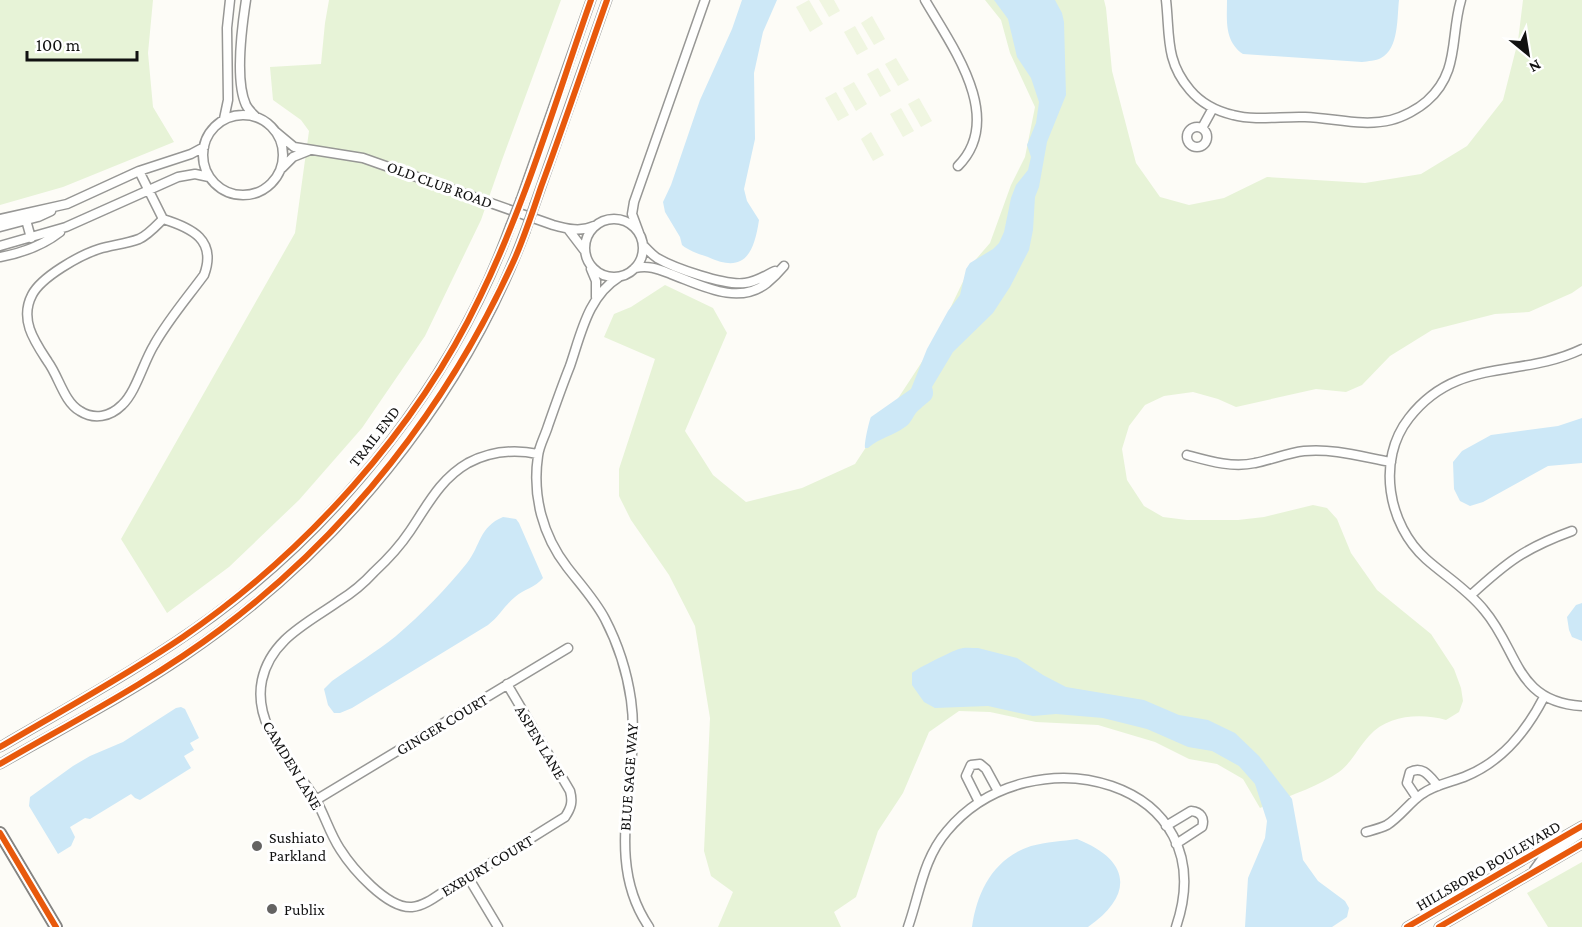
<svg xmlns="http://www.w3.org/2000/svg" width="1582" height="927" viewBox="0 0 1582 927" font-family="'Crimson Pro',serif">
<rect width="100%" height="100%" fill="#fdfcf7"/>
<path fill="#e7f3d7" d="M0 0H153L148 53 153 107 174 142 63 187 0 205Z
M329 0H561L502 160 481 220 425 336 362 428 299 500 229 567 167 613 121 539 295 233 309 131 301 120 273 100 270 67 321 64 325 23Z
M985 0H1104L1106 8 1112 71 1136 163 1160 197 1189 205 1224 198 1267 177 1365 183 1421 174 1467 146 1503 100 1518 41 1523 0H1582V286L1572 293 1529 312 1495 314 1432 330 1390 356 1362 385 1346 392 1316 389 1236 407 1218 399 1193 392 1164 396 1145 405 1129 426 1122 449 1127 480 1144 506 1163 517 1187 520H1238L1264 517 1313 505 1327 508 1337 519 1351 553 1377 590 1431 634 1454 669 1461 688 1463 701 1459 712 1446 720C1420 713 1388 715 1369 736 1358 748 1352 762 1339 772 1316 788 1285 797 1260 808L1243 779 1217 764 1189 759 1155 742 1098 725 1036 722 990 712 959 711 929 732 903 793 878 831 856 897 834 912 841 927H718L733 892 711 876 704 851 710 718 695 626 669 575 631 520 619 496V469L655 359 604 337 614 314 631 307 665 285 713 308 727 333 685 431 713 475 746 502 802 488 855 464 931 348 971 265 990 243 1011 185 1025 157 1035 107 1010 53 1001 20Z
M1582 862V927H1548L1527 893Z"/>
<path fill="#f0f6e1" d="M809 0 823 24 810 32 796 7Z
M819 0H834L840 11 829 17Z
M872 16 885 39 874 45 861 23Z
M855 26 868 49 857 55 844 32Z
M896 58 909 80 898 86 885 64Z
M878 68 891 91 880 97 867 74Z
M854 82 867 104 856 111 843 88Z
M836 92 849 115 838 121 825 98Z
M919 98 932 121 921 127 908 104Z
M901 108 914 131 903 137 890 114Z
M871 132 884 155 873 161 861 139Z"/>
<path fill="#cde8f7" d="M742 0H777L763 32 754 73 755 139 744 189 747 201 759 220C754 254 744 274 708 257 699 254 689 251 682 245L680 237 665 212 663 202 671 185 700 100 732 29Z
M994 0H1055L1062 13 1064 22 1066 95 1047 142 1039 187 1035 197 1033 230 1029 250 1010 287 993 313 953 352 932 387C936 400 928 401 920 409 913 414 912 423 905 427 893 436 881 437 868 448H865C864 444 869 421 871 417L911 389 927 349 948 311 960 295 966 269 970 263 993 249 999 243 1004 232 1011 198 1016 185 1028 170 1031 157 1027 145 1036 123 1039 102 1031 78 1017 57 1008 19Z
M1227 0H1399C1397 17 1399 49 1381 58 1376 61 1368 61 1362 62L1243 54C1224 41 1227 20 1227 0Z
M1582 418V463L1548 466 1483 502 1470 506 1460 501 1454 489 1453 462 1462 451 1491 435 1558 426Z
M503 517 516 519 519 523 543 578C535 588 524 589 515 597 504 606 500 616 488 625L352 708 340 713H334L328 705 324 689 332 681C353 666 376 652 396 636 422 614 446 589 467 563 481 545 479 527 503 517Z
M1582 603V641L1572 637 1569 630 1567 617 1576 605Z
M978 648 1017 658 1043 675 1066 687 1144 700 1179 715 1208 720 1235 733 1259 756 1292 799 1303 860 1318 881 1345 901 1349 908 1347 917 1332 927H1245L1248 878 1265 838 1267 821 1255 784 1239 766 1212 751 1188 747 1147 729 1103 718 1056 714 1033 716 988 706 935 708 924 702 912 685V673C916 669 952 651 959 649 964 647 972 648 978 648Z
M181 707 185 709 199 738 190 743 194 750 184 756 191 768 140 800 135 798 131 794 90 819 85 818 70 827 75 837 71 846 58 854 29 806 30 797 73 766 90 756 123 742 176 708Z
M1077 839C1130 860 1135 894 1088 927H972C977 891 994 858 1031 846 1046 842 1063 841 1077 839Z"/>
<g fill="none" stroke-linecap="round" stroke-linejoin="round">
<g stroke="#979795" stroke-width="11">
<path id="minor" d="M246 0C242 26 235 81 246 105 248 109 252 113 255 116
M925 0C951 45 1006 118 958 166
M1166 0C1170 35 1165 61 1190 90 1201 103 1216 111 1233 115 1256 121 1282 116 1305 117 1334 118 1363 127 1391 120 1403 117 1418 109 1427 101 1460 72 1450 37 1461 0
M203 155a40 40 0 1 1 80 0a40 40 0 1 1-80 0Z
M224 119 228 100 227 28 230 0
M1187 137a10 10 0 1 1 20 0a10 10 0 1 1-20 0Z
M1202 128 1213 108
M276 132 294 147 363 158 553 225C567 229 581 232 594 226
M282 168 293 157 308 151
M139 171 163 219C156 226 148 235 139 239 126 244 112 245 99 249 80 255 41 277 32 295 19 320 35 342 48 362 59 377 64 402 80 411 94 420 110 417 122 405 136 392 143 363 154 345 168 320 187 298 204 275 217 240 192 228 163 219
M521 199 591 0
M535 204 607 0
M585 248a29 29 0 1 1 58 0a29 29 0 1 1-58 0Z
M0 219 67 204 139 171 191 154 204 147
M26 220 31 238
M0 227 38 217 51 211
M568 229 584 250
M639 233 632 214 634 202 705 0
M643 245C647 249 651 254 657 258 674 268 725 286 745 283 756 282 766 275 775 271
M0 246 66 227 178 177 195 174 209 177
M0 257C22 253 42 246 60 232
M635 268C649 265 658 269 671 274 701 285 738 306 767 283 773 278 779 272 784 266
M591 269 596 281V297
M619 277C588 296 581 334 570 366 562 386 555 406 548 426 545 436 539 446 538 456 532 496 543 536 567 567 580 584 595 600 605 619 618 644 627 672 631 700 642 777 601 857 649 927
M1582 349C1520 379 1457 356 1409 418 1376 460 1388 525 1426 559 1445 576 1467 589 1484 610 1519 651 1515 702 1582 706
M1187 455C1209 461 1232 468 1255 463 1271 460 1287 453 1304 451 1333 448 1363 457 1391 462
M1471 595C1507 562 1525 548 1572 531
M507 684 570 791C573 802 571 808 565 817 526 841 488 866 449 888 438 895 425 906 412 907 387 909 352 868 340 849 330 834 325 816 316 800 294 764 252 727 262 680 271 639 308 623 339 601 352 593 364 583 374 572 387 560 400 546 410 531 427 506 440 479 468 463 491 451 514 449 538 454
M0 747C72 705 146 665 213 616 342 521 455 378 510 227
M0 764C61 729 125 696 184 656 335 554 461 403 525 232
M1417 798 1407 783 1410 772C1423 765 1430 777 1438 786
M316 800 568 648
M979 802 966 776 971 765 980 764 986 769 998 791
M1166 826 1191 811C1201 812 1205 818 1202 827L1176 844
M1366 832C1373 830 1381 828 1387 825 1400 817 1410 802 1422 794 1434 785 1451 782 1464 777 1502 762 1526 732 1544 697
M1534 870 1542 859 1582 833
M468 877 498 927
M908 927C920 893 923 859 947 831 1031 730 1226 780 1176 927
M1407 927 1582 826
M1439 927 1582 844"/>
</g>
<g stroke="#858482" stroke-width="14">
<path id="major" d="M0 833 56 927"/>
</g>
<use href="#minor" stroke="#fffffe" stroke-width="8"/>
<use href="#major" stroke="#ede9dc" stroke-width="10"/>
<g stroke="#979795" stroke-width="11" stroke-linecap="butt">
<path id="minor-bridge" d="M510 227 521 199
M525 232 535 204"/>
</g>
<use href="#minor-bridge" stroke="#fffffe" stroke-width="8"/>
<g stroke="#fff" stroke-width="10">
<path id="cycleway" d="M0 747C61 711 124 677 183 637 305 553 416 431 480 297 526 203 556 99 591 0
M0 764C74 721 152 681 221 629 349 533 449 405 515 258 525 235 533 211 541 187 564 125 585 62 607 0
M0 833 56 927
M1407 927 1582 826
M1439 927 1582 844"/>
</g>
<use href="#cycleway" stroke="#e8590c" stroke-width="6"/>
</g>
<g fill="#646362" stroke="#fff" stroke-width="2">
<circle cx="257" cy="846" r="6"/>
<circle cx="272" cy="909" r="6"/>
</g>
<g text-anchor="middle" stroke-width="6" stroke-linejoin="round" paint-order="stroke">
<g font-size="16" fill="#111" stroke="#fff">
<text transform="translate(440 184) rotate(20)" y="6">OLD CLUB ROAD</text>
<text transform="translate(374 436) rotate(-52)" y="6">TRAIL END</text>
<text transform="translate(442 724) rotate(-31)" y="6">GINGER COURT</text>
<text transform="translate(541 742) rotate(59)" y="6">ASPEN LANE</text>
<text transform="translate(293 765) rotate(59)" y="6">CAMDEN LANE</text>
<text transform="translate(628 777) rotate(-86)" y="6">BLUE SAGE WAY</text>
<text transform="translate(487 865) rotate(-31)" y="6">EXBURY COURT</text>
<text transform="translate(1488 865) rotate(-30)" y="6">HILLSBORO BOULEVARD</text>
</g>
<g font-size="16" fill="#111" stroke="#fff" text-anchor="start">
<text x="269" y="843">Sushiato<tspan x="269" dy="18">Parkland</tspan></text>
<text x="284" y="915">Publix</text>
</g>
</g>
<g transform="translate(1528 54) rotate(150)" stroke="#ffffff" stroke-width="4.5" paint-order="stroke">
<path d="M0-4.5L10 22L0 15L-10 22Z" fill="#111111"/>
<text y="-9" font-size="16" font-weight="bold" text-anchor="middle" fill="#111111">N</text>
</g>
<path d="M27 51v9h110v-9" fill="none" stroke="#111111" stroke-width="3"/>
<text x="36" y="51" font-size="18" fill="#111111" stroke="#ffffff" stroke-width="4.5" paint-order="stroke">100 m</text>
</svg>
